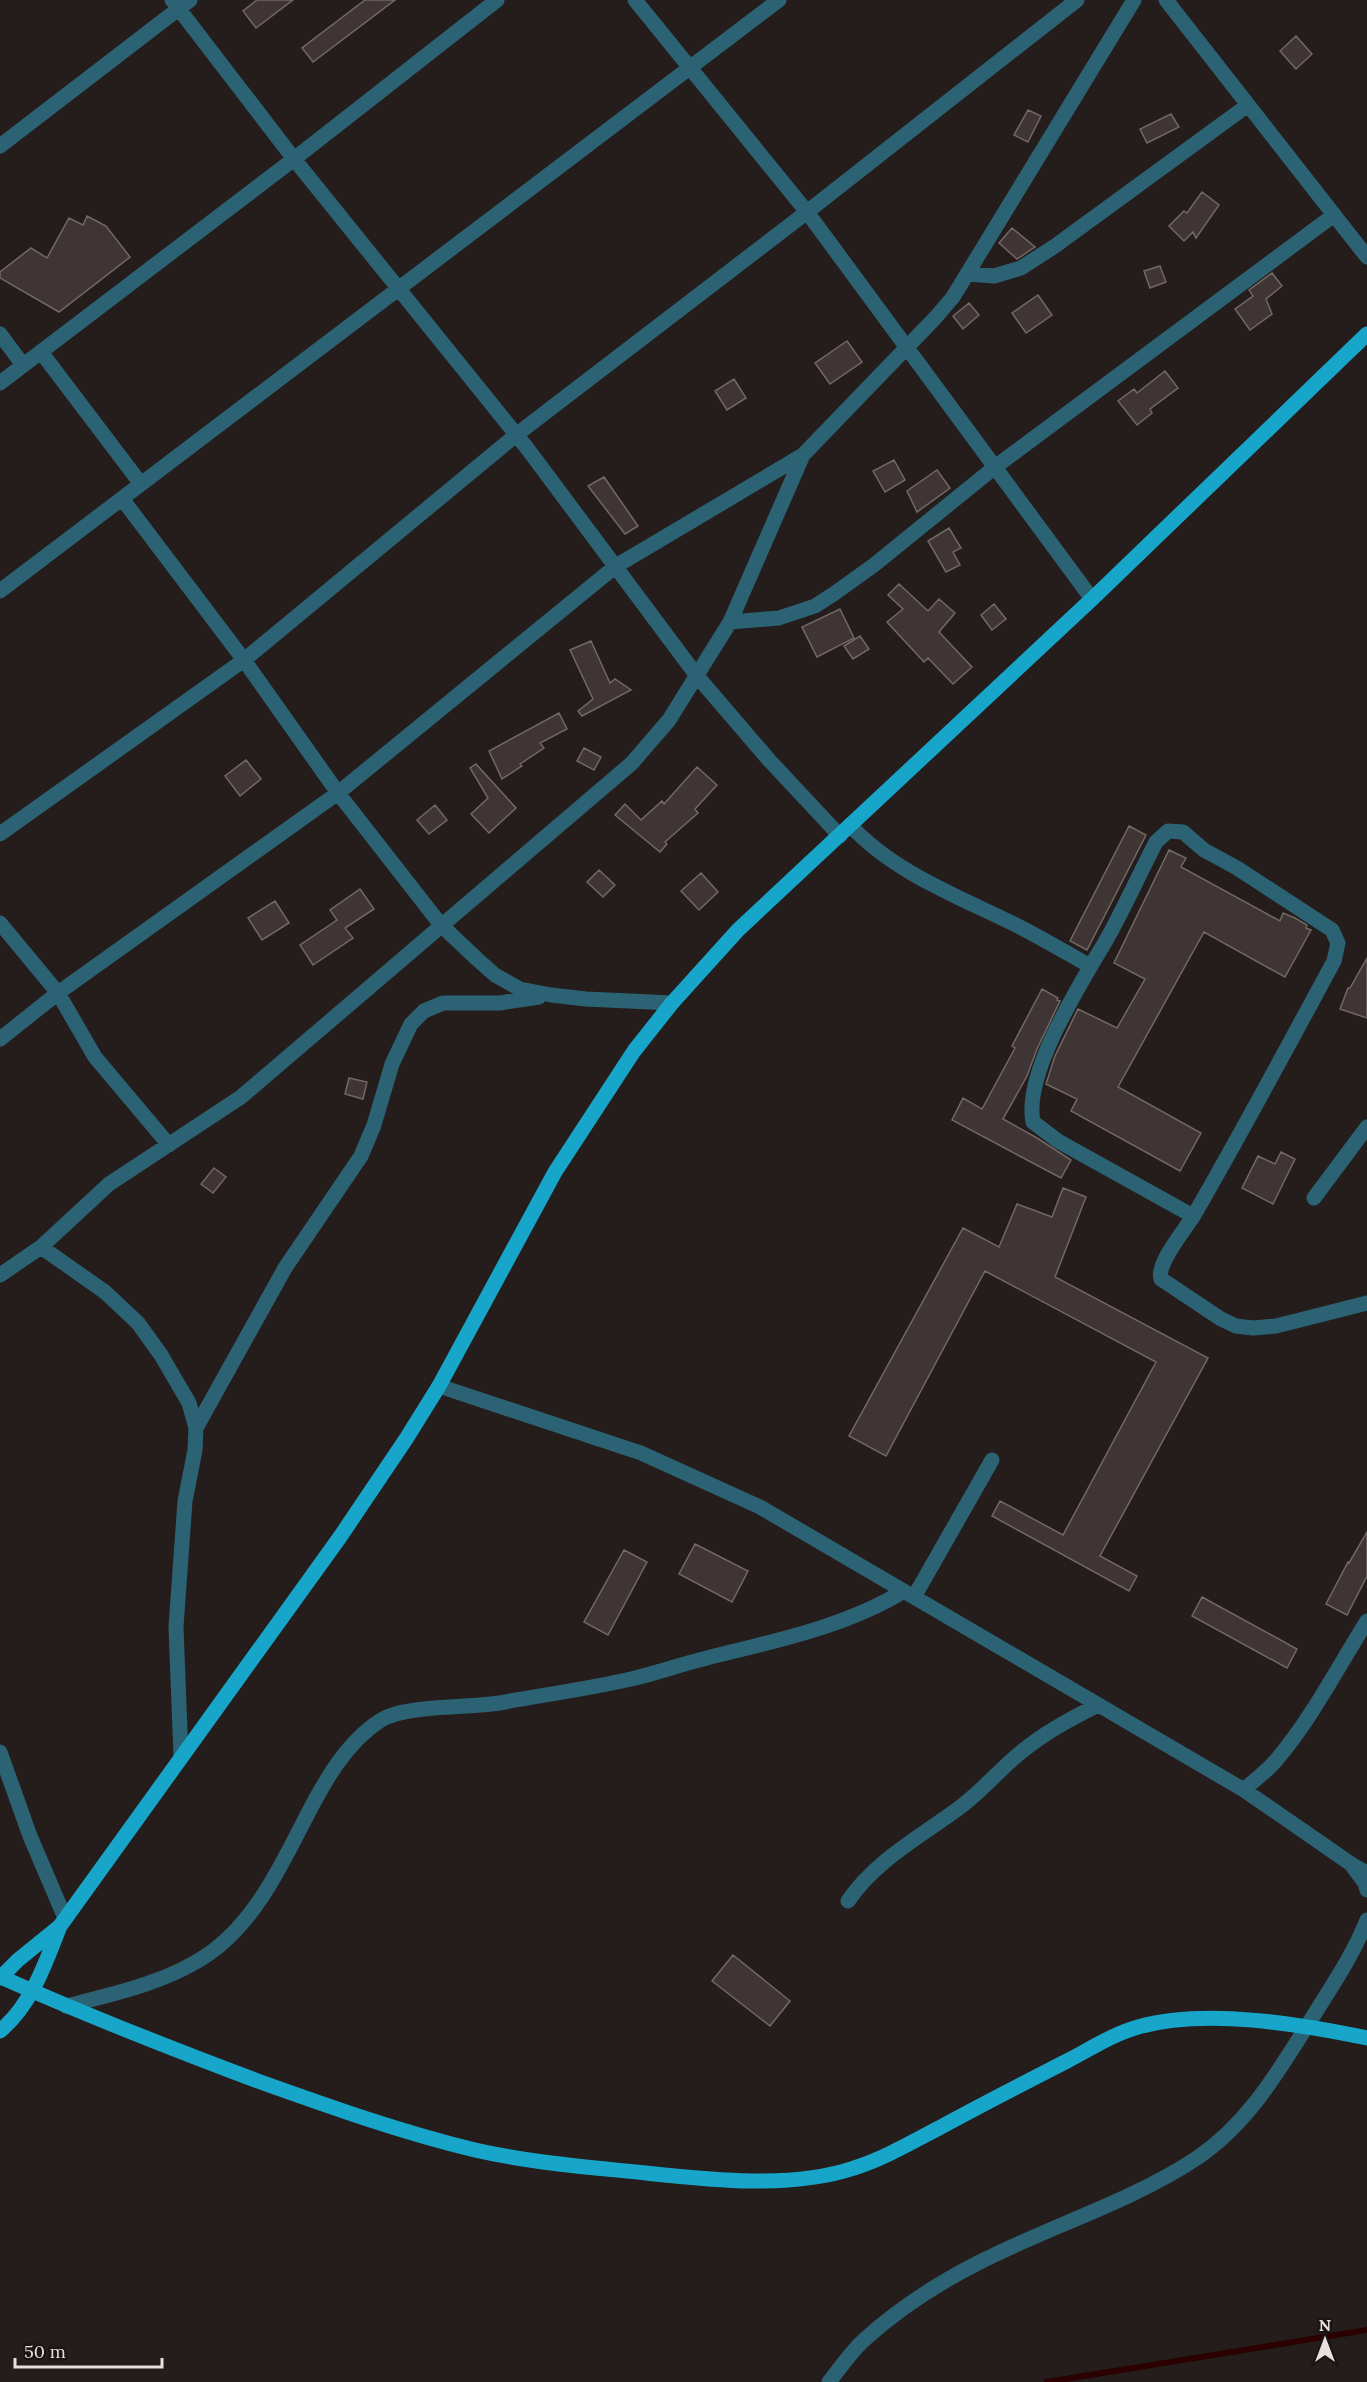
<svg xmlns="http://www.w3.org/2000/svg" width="1367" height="2382" viewBox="0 0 1367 2382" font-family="Lora,serif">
<rect width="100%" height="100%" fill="#251d1b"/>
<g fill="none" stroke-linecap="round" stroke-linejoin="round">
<path stroke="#2a0000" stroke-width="6" d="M1047 2382 1367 2330"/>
</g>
<path fill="#3e3534" stroke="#726866" stroke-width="1.5" d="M257 0H293L256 28 243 11Z
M365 0H395L313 62 302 48Z
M1296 36 1312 54 1296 69 1280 51Z
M1028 110 1041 116 1028 142 1014 135Z
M1171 114 1179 127 1147 143 1140 129Z
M1202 192 1219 205 1196 238 1193 232 1184 241 1169 226 1184 211 1187 213Z
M87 216 106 226 130 257 59 312 0 278V272L31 248 47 258 69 218 83 225Z
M1012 228 1035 247 1017 259 999 243Z
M1160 266 1166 282 1150 288 1144 271Z
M1272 273 1282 286 1266 299 1272 314 1250 330 1235 309 1253 296 1249 290Z
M1038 295 1052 315 1026 333 1012 313Z
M969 303 979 315 963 329 953 316Z
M847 341 862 362 830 384 815 363Z
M1165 371 1178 388 1150 409 1152 413 1137 425 1118 401 1134 389 1137 393Z
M734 379 746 398 727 410 715 391Z
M894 460 905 480 885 492 873 471Z
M937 470 950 488 917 512 907 491Z
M604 477 638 526 625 534 588 486Z
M949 528 961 548 953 552 960 565 946 572 928 541Z
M899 584 928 611 939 599 955 613 939 632 972 667 953 684 928 658 924 662 887 622 903 609 888 595Z
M994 604 1006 619 992 630 981 615Z
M840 609 854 638 817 657 802 627Z
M860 636 869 649 853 659 844 646Z
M591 641 610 683 615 679 631 690 582 716 578 711 593 699 570 650Z
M559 713 567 729 540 743 544 748 520 764 522 766 502 779 489 751Z
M584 748 601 757 594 770 577 761Z
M246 760 261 779 240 796 225 776Z
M476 764 516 808 489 833 471 814 488 798 470 768Z
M697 767 717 785 695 809 698 813 665 842 667 844 660 852 615 815 625 804 641 820 662 801 664 804Z
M435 805 447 820 429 834 417 820Z
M1129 826 1146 835 1087 950 1070 941Z
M1169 850 1186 858 1181 867 1280 921 1283 913 1295 918 1307 925 1306 928 1311 930 1285 977 1204 932 1118 1087 1201 1133 1180 1171 1071 1111 1077 1099 1046 1084 1055 1056 1078 1009 1117 1028 1145 979 1114 963Z
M599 870 615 885 603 897 587 882Z
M701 873 718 892 699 910 681 891Z
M360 889 374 909 345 928 353 938 313 965 300 945 337 920 330 910Z
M275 901 289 923 262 940 248 918Z
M1367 958V1018L1340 1009 1348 988H1350Z
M1042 989 1058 998 1057 1000 1060 1001 1037 1049 1027 1076 1003 1119 1037 1138 1071 1160 1061 1178 952 1120 963 1098 982 1109 1015 1048 1012 1046Z
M349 1078 367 1082 363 1099 345 1094Z
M1281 1152 1295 1159 1273 1204 1242 1188 1258 1156 1275 1164Z
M214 1168 226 1177 213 1193 201 1184Z
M1063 1188 1086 1197 1055 1277 1208 1358 1100 1556 1137 1576 1129 1591 992 1516 1000 1501 1063 1535 1156 1362 985 1271 886 1456 849 1436 963 1228 999 1247 1017 1204 1052 1217Z
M1367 1532V1576L1347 1615 1326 1604 1348 1562 1349 1563Z
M695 1544 748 1571 732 1602 679 1574Z
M624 1550 647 1562 608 1635 584 1622Z
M1202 1597 1297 1649 1287 1668 1192 1616Z
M733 1955 790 2001 770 2026 712 1981Z"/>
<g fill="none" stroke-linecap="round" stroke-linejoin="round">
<path stroke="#2c6374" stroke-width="15" d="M172 0 294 159 527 448 697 676 769 760 840 836
M635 0 807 212 1092 599
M1166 0 1367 257
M0 146 190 0
M968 274 994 276 1021 268 1055 246 1248 105
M0 334 23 365
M41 352 141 484
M0 383 294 159 497 0
M123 500 244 660 338 793 441 925 477 959 495 975 520 989 551 995 586 999 672 1003
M0 591 779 0
M730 622 779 618 815 606 835 593 874 565 995 467 1334 215
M850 825C893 872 957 896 1014 924 1040 937 1065 952 1090 966
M0 834 244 660 516 435 807 212 1077 0
M0 923 58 993 95 1057 169 1145
M0 1039 58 993 338 793 616 566 803 455
M1314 1198 1367 1127
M1193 1216 1058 1141 1033 1122C1023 1072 1083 980 1108 937 1125 906 1140 873 1156 842L1168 831 1183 832 1204 850 1237 868 1332 930 1338 943 1334 961C1288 1046 1242 1132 1194 1215 1185 1230 1156 1263 1161 1279L1221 1319 1236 1326 1253 1328 1276 1326 1367 1303
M41 1247 105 1292 138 1323 161 1355 189 1403 196 1428 195 1450 185 1501 176 1627 181 1757
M0 1275 41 1247 109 1184 241 1097 632 763 669 720 730 622 803 455 936 317 953 297 1134 0
M439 1386 641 1453 760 1507 1244 1790 1351 1864 1367 1873
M196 1428 285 1268 361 1156 374 1125 392 1064 411 1024 424 1011 443 1003H500L539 997
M914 1597 992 1460
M0 1752 30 1836 65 1918
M1244 1790C1255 1779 1269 1770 1278 1758 1313 1716 1338 1667 1367 1621
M1353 1867 1365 1883 1367 1890
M848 1901C876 1860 920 1837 959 1808 981 1792 999 1770 1020 1753 1044 1733 1070 1719 1098 1705
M66 2006C114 1994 169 1982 210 1953 254 1922 280 1868 304 1821 323 1784 345 1743 381 1720 405 1705 469 1708 499 1703 543 1695 587 1689 631 1679 657 1673 682 1664 707 1658 774 1641 845 1627 904 1591
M829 2382C840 2368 851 2352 864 2340 897 2310 937 2284 976 2264 1049 2226 1129 2203 1197 2158 1249 2123 1279 2070 1312 2018 1332 1986 1353 1955 1367 1920"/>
<path stroke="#17a6ca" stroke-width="15" d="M1 1977C85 2015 170 2048 255 2080 328 2106 400 2132 475 2150 532 2163 589 2167 646 2173 711 2180 792 2189 854 2168 883 2159 912 2142 939 2128 981 2105 1024 2083 1067 2061 1090 2049 1113 2034 1138 2027 1206 2008 1299 2024 1367 2038
M0 1978 18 1960 60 1926 340 1537 406 1439 439 1386 555 1172 634 1051 672 1003 738 930 1092 599 1367 334
M0 2031C32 2004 45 1964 60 1926"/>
</g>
<g transform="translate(1325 2340)" stroke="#1b1412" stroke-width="4.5" paint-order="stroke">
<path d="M0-4.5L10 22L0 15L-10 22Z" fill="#e6e0df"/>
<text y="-9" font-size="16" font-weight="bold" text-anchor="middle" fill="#e6e0df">N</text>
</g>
<path d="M15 2358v9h147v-9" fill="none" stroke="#e6e0df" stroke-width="3"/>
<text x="24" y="2358" font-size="18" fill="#e6e0df" stroke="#1b1412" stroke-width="4.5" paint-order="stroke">50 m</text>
</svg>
